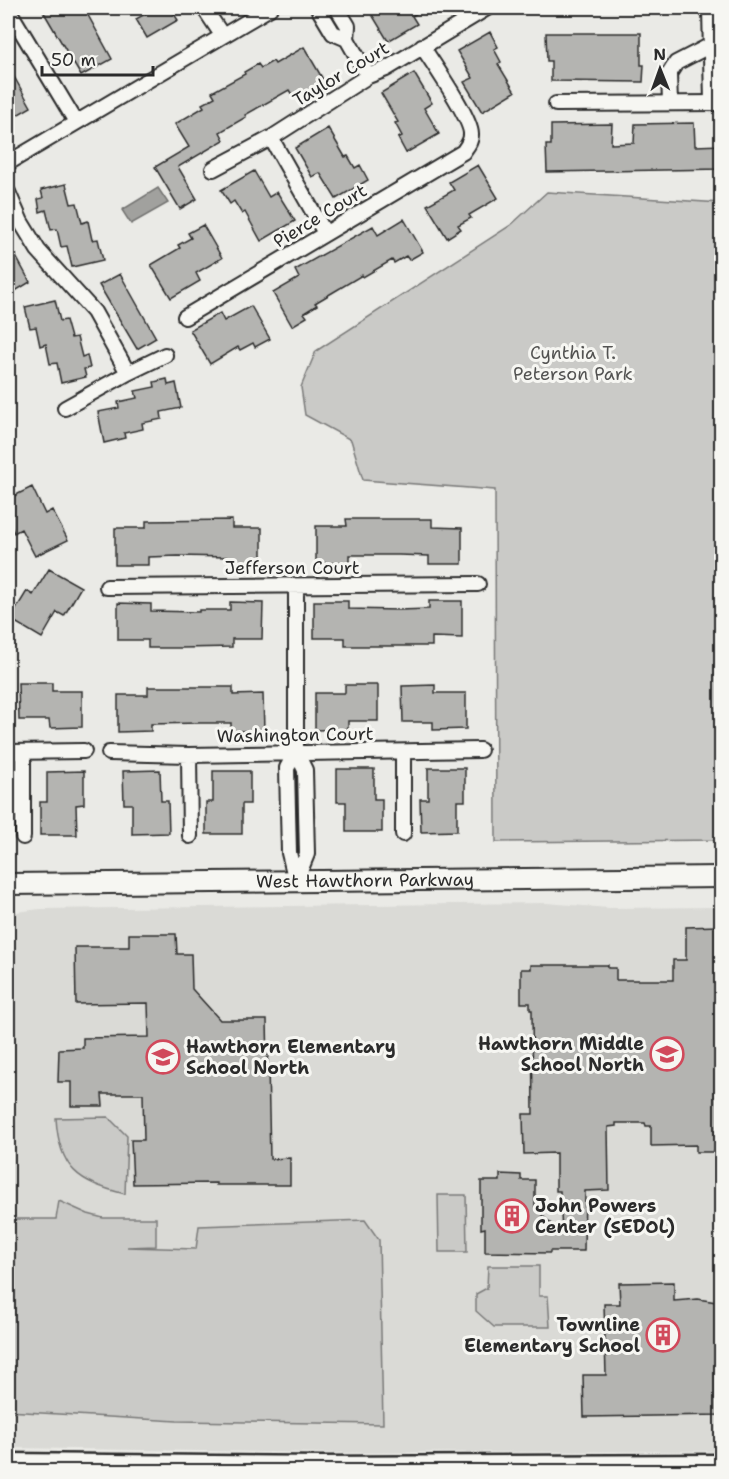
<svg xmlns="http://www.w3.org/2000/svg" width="729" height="1479" viewBox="0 0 729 1479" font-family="'Shantell Sans',sans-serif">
<rect width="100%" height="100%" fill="#eaeae6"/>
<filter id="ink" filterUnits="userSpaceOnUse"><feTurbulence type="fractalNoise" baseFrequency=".0167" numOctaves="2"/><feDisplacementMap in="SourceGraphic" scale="12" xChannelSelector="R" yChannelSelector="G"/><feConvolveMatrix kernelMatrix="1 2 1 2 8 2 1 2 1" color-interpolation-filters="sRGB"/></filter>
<g filter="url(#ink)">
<path fill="#dadad6" d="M546 903 609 908 721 907V1451L319 1453 11 1448 8 1445V913L40 909Z"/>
<path fill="#cacac7" stroke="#7a7a79" stroke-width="1.5" d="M547 192 721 203V840L496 842 495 490 363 480 351 440 305 415 301 387 316 351 511 225Z
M108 1117 127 1136 125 1194C78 1182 59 1169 56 1118Z
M438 1195H466L467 1252H439Z
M59 1201 88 1214 103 1218H156V1246L127 1247 196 1249 199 1226 365 1220 379 1240 383 1424 177 1421 8 1411V1219H56Z
M488 1266H539V1296H548L550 1327H494L476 1311V1294L487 1288Z"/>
<path fill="#a1a19e" stroke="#727270" stroke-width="1.5" d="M158 188 168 203 131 224 122 210Z"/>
<path fill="#b4b4b1" stroke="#2b2b2b" stroke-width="1.5" d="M50 8H84L112 59 81 76 43 11Z
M156 8H170L178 20 147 38 136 19Z
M368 8H426L412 16 417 24 388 41Z
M490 32 498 47 494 49 501 62 498 64 515 92 482 112 464 82 473 78 457 51Z
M546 33H641V65H644L643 82 551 81V61H547Z
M304 47 324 81 294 98 289 90 245 115 246 117 220 132 224 140 178 167 197 199 180 209 155 167 189 147 175 124 204 107 202 104 215 97 212 92 245 74 244 72 258 64 261 68 273 61 275 64Z
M8 66 31 107 12 118 8 109Z
M414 73 432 103 424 108 439 134 406 153 398 138 402 136 395 123 398 122 381 93Z
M694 123 695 146 722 145V169L547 172 546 145H551V125L612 124 611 144 634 143 635 124Z
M328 128 345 157 348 156 355 168 360 165 368 180 336 199 320 173 312 177 295 148Z
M478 165 498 198 469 215 471 218 458 225 461 229 447 238 427 205 454 190 449 182Z
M254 171 269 197 277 192 295 221 261 241 245 212 242 214 234 201 230 204 221 190Z
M66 184 71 204 77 203 82 223 88 221 92 240 98 239 103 260 72 267 67 246 61 247 57 229 51 230 46 210 40 212 38 199 43 198 41 190Z
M404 219 423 252 409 260 406 256 394 263 392 260 363 277 362 275 315 303 317 305 304 313 307 317 292 326 273 293 299 278 295 270 373 226 378 235Z
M203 225 222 258 196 273 200 281 171 298 151 265 180 248 178 245 191 238 188 233Z
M8 242 30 282 12 293 8 286Z
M120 274 156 338 137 349 99 285Z
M55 300 60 321 66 320 71 338 77 337 82 357 87 355 90 368 84 369 86 377 61 383 57 363 50 364 46 344 40 346 36 327 30 328 25 307Z
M251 306 270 339 255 347 253 343 240 350 238 347 210 364 190 330 220 313 224 321Z
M167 379 168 385 176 383 181 408 161 412 162 419 142 423 143 429 124 433 125 438 104 443 98 412 119 408 118 402 137 398 135 391 155 387 154 382Z
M32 487 45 514 52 510 68 540 35 556 21 529 14 533 8 520V499Z
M346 519H432V527L462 528V564H429V556L399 555H349V563H316V526H347Z
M232 520V528H262V565L229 564V557L178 556 148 557V565H115V528H146V521Z
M49 569 81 587 64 616 57 612 42 638 10 619 27 591 33 595Z
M314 601H348V609L399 610 429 609V601H462V638L432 637V646H345V638H314Z
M230 602 263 603 262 639H232V647L181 648H148V640H118V603L151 604V611L199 612V610H230Z
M18 683H52V691H82V727L50 728 49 720H19Z
M345 685H378V721H348V729L315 730V693H345Z
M435 685V693H466V729L433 730V722H403L402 686Z
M148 687H233V695L263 694 264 731H231V723H200L151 724V731L118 732V695H148Z
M428 768H465V801H457V831L421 832 420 799H428Z
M337 769H374V799H382V832H346V802H337Z
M160 770 161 801H168L169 833 132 834V804H124L123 771Z
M84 771V804L76 805 77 835H40V802H47V772Z
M213 771H250V804H242V834H206V802H213Z
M718 926V933H722V1152H696V1145L651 1146V1126H646L645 1123H616V1126L608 1127 609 1190 585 1191 584 1251H550V1253L485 1252V1228L481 1229V1181H500V1174L521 1175V1180H535V1208L562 1235 560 1191H556V1153L524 1154 523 1114H533L532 1010H530V1003H521V969H531V965H608V968H616V980H673V960H686V927Z
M129 934H176L177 954H191L192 989 220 1020H267L270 1159 290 1158V1185H216V1183L133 1184 131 1140H144L143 1094H102L103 1106H71V1082H58L59 1049 83 1048V1038L149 1037 148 1003 76 1004 75 947H129Z
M674 1282V1301L698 1299 722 1303V1415L584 1417 583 1375H606L604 1304H620L619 1283Z"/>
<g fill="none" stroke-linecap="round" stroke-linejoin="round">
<g stroke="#2b2b2b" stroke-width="18">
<path id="street" d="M204 8 222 35
M318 8 333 33 347 39 348 26 337 8
M710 8 712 103
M8 9 76 122
M347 39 368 76
M670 103 669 74 676 63 711 45
M556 104 722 103
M271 138 325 233
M8 163 270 8
M213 169 271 138 368 76 386 69 487 8
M8 192 21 222 38 250 94 312 128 373
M185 317 463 152C467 146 471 142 471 135 472 119 432 62 422 46
M65 408 128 373 165 355
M296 586V752L305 770 307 854 296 881
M107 587 478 584
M8 752 84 751
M23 752V837
M296 752 287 768 289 853 296 881
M109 753 189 755 480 750
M189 755 190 836
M403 834V752"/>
</g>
<g stroke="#2b2b2b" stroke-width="24">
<g id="secondary">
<path id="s1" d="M8 884 722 877"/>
</g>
</g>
<g stroke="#2b2b2b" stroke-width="27">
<path id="primary" d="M8 1465 319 1468 722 1466"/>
</g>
<use href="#street" stroke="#f6f6f2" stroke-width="14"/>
<use href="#secondary" stroke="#f6f6f2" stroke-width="20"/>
<use href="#primary" stroke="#f6f6f2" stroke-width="22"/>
</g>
</g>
<defs>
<g id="school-ring" transform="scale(1.725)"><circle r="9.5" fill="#f6f6f2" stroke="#d1495b" stroke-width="1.5"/><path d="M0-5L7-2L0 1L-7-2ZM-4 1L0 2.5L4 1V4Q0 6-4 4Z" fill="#d1495b"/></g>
<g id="building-ring" transform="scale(1.725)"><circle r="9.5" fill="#f6f6f2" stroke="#d1495b" stroke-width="1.5"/><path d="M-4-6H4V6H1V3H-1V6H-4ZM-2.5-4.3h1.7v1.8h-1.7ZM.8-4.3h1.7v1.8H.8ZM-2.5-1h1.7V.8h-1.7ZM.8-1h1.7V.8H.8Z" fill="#d1495b"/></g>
</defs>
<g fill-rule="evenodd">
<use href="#school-ring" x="667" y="1054"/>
<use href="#school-ring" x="163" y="1057"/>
<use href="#building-ring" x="512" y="1216"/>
<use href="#building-ring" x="663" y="1335"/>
</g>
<g text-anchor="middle" stroke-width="6" stroke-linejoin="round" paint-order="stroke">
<g font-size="18" fill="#2b2b2b" stroke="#f6f6f2">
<text transform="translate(341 74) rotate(-31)" y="6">Taylor Court</text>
<text transform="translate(320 216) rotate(-31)" y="6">Pierce Court</text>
<text x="292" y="574">Jefferson Court</text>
<text transform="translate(295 735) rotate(-1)" y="6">Washington Court</text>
<text dy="6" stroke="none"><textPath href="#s1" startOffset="357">West Hawthorn Parkway</textPath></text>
</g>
<g font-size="18" fill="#535352" stroke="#f6f6f2">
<text x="573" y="359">Cynthia T.<tspan x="573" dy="21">Peterson Park</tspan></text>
</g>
<g font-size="18" font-weight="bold" fill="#2b2b2b" stroke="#f6f6f2" text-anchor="end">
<text x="644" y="1050">Hawthorn Middle<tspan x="644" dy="21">School North</tspan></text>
<text x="186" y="1053" text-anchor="start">Hawthorn Elementary<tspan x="186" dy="21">School North</tspan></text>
<text x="535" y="1212" text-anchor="start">John Powers<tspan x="535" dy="21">Center (SEDOL)</tspan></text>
<text x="640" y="1331">Townline<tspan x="640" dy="21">Elementary School</tspan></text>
</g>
</g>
<rect width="729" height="1479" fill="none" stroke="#f6f6f2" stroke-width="30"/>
<rect x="15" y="15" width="699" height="1449" fill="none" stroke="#2b2b2b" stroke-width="2" filter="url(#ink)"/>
<g transform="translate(660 69) rotate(359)" stroke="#f6f6f2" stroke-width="4.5" paint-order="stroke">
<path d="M0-4.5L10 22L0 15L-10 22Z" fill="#2b2b2b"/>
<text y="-9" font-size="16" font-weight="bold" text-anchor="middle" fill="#2b2b2b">N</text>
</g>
<path d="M42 66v9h111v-9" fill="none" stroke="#2b2b2b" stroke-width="3"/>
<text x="51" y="66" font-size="18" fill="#2b2b2b" stroke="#f6f6f2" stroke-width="4.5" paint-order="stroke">50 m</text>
</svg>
